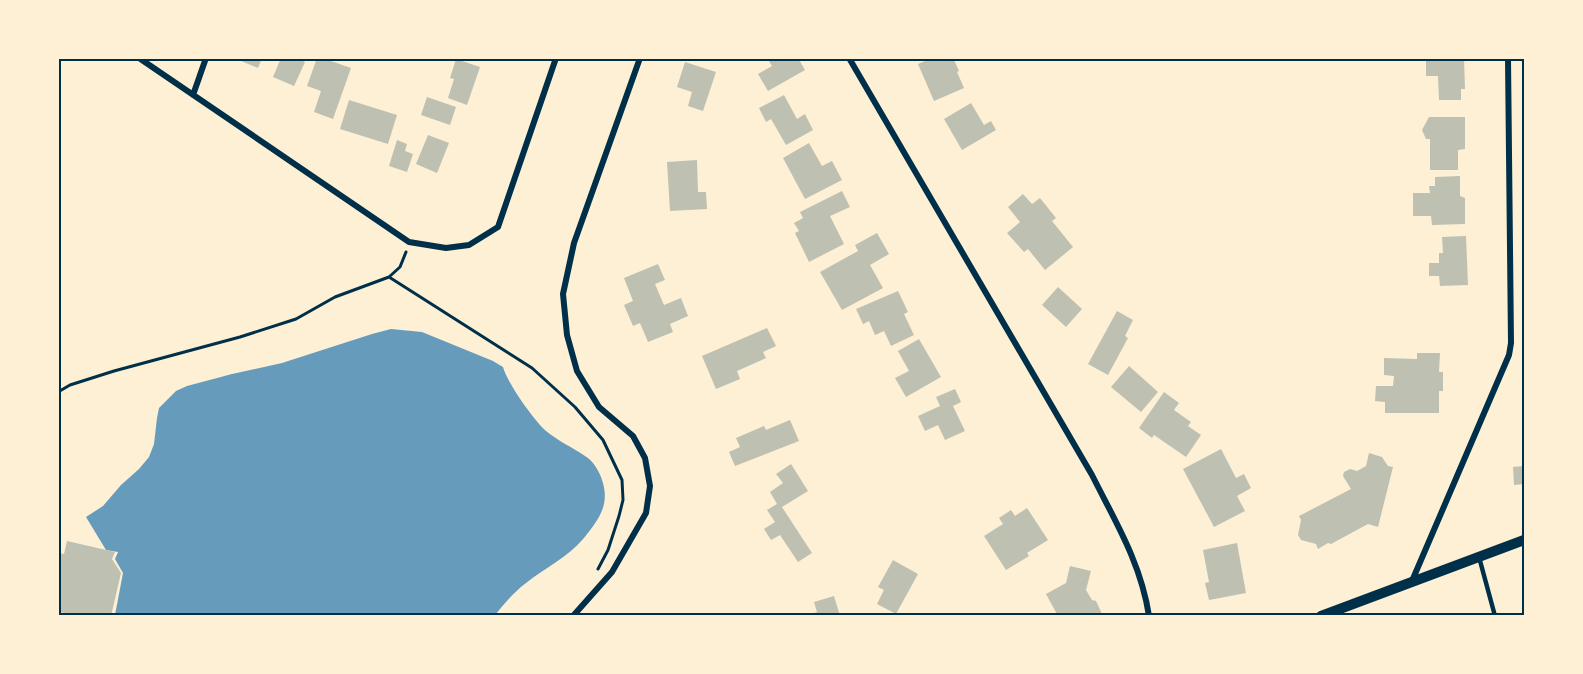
<svg xmlns="http://www.w3.org/2000/svg" width="1583" height="674" viewBox="0 0 1583 674" font-family="'Titillium Web',sans-serif">
<rect width="100%" height="100%" fill="#fdf0d5"/>
<path fill="#669bbc" d="M391 329 422 332 493 361 503 367C508 384 533 419 546 431 558 441 572 447 585 456 592 460 598 469 601 477 611 503 600 518 584 538 568 557 545 568 526 583 514 592 504 604 495 615H115L123 573 115 559 118 552 106 550 86 517 103 506 121 485 139 469 149 457 154 444 157 418 159 408 176 391 187 386 232 374 282 363 372 334Z"/>
<path fill="#bec0b2" d="M234 58H262L258 68Z
M281 58H296L305 62 294 86 273 77Z
M317 58H322L351 68 333 119 314 112 321 91 307 86Z
M767 58H798L805 70 768 91 758 74 772 66Z
M932 58H953L959 71 957 72 964 88 934 101 918 64Z
M1437 58H1464L1465 89H1461V100H1439L1438 76H1426V59Z
M456 59 480 67 467 105 448 98 454 79 450 78Z
M685 62 716 72 703 111 688 106 692 92 677 87Z
M784 95 797 119 805 114 813 130 786 145 771 119 766 122 759 108Z
M427 97 456 107 450 125 421 115Z
M349 100 397 115 388 144 340 129Z
M971 103 984 125 991 121 996 130 962 150 944 119Z
M1429 117H1465V149L1458 150V170H1430V139H1426L1422 130Z
M428 135 449 143 437 173 416 164Z
M397 140 407 144 405 151 413 154 407 172 389 166Z
M809 143 822 166 832 161 842 180 805 199 783 158Z
M697 160 698 192H706L707 209 670 211 667 162Z
M1460 176V196L1465 198V224L1432 225 1431 216H1413V193H1430L1429 186H1435V177Z
M842 191 850 207 830 216 844 244 809 262 795 233 799 231 794 223 803 218 800 212Z
M1023 194 1032 204 1040 198 1056 218 1052 221 1073 247 1045 270 1028 249 1024 252 1007 233 1020 222 1008 207Z
M877 233 889 254 870 265 883 288 842 310 820 272 858 251 855 245Z
M1466 236 1468 285 1440 286 1439 276H1429V263H1439V253H1443L1442 237Z
M658 264 665 280 655 284 664 305 681 298 688 316 670 324 673 332 648 342 640 323 633 326 624 305 633 301 624 278Z
M1058 287 1082 309 1066 327 1042 305Z
M898 291 908 312 904 314 914 335 891 346 884 331 875 335 869 321 863 324 856 309Z
M1117 311 1133 320 1125 336 1128 338 1108 375 1088 364Z
M767 328 776 346 763 352 766 358 737 371 740 379 716 389 702 356Z
M919 339 941 377 906 397 895 378 909 371 898 351Z
M1417 353H1440L1439 372H1443V391H1439V413H1385V402L1375 401 1376 386H1393L1394 376 1384 375V358L1417 359Z
M1129 366 1158 392 1141 412 1111 387Z
M955 389 961 402 953 406 965 431 945 440 938 425 925 431 918 416 940 406 936 397Z
M1164 392 1179 403 1174 410 1191 422 1188 426 1201 435 1186 457 1154 435 1152 438 1139 428Z
M790 420 799 441 735 466 729 452 740 447 736 438 764 426 766 430Z
M1221 449 1236 478 1244 474 1251 488 1237 496 1245 511 1214 527 1183 469Z
M1369 453 1382 457 1388 466 1393 467 1378 527 1368 524 1331 544 1328 543 1318 549 1316 544 1301 540 1298 535 1301 520 1299 516 1351 489 1343 476 1344 472 1350 469 1357 471 1366 466Z
M791 464 808 491 782 507 812 553 798 562 780 535 771 540 764 529 775 522 767 510 777 504 770 492 783 483 776 474Z
M1524 466V484L1514 485 1513 467Z
M1027 508 1048 540 1027 553 1029 556 1006 570 984 536 1003 524 999 518 1011 510 1015 516Z
M67 541 115 552 112 559 121 573 111 616H71V614L58 612V553L64 554Z
M1237 543 1246 593 1209 600 1205 583 1209 582 1203 550Z
M893 560 918 574 896 614 877 604 884 590 878 587Z
M1070 566 1091 571 1086 590 1092 600 1096 601 1103 616H1058L1046 594 1066 583Z
M834 596 840 616H806L817 612 814 602Z"/>
<g fill="none" stroke-linecap="round" stroke-linejoin="round">
<path stroke="#003049" stroke-width="3" d="M389 277 532 368 575 407 603 440 622 480 623 500 619 516 608 550 598 569
M58 392 70 385 114 371 240 337 296 319 335 297 389 277 400 267 406 252"/>
<path stroke="#003049" stroke-width="4.5" d="M1479 557 1495 616"/>
<path stroke="#003049" stroke-width="6" d="M139 58 409 242 446 248 469 245 498 227 556 58
M849 58 1092 475C1115 521 1141 563 1149 616
M193 95 206 58
M1412 581 1509 355 1511 343 1508 58
M573 616 612 572 646 513 650 486 645 458 633 436 599 407 577 371 567 335 563 294 574 243 640 58"/>
<path stroke="#003049" stroke-width="10" d="M1321 616 1524 540"/>
</g>
<rect width="1583" height="674" fill="none" stroke="#fdf0d5" stroke-width="120"/>
<rect x="60" y="60" width="1463" height="554" fill="none" stroke="#003049" stroke-width="2"/>
</svg>
